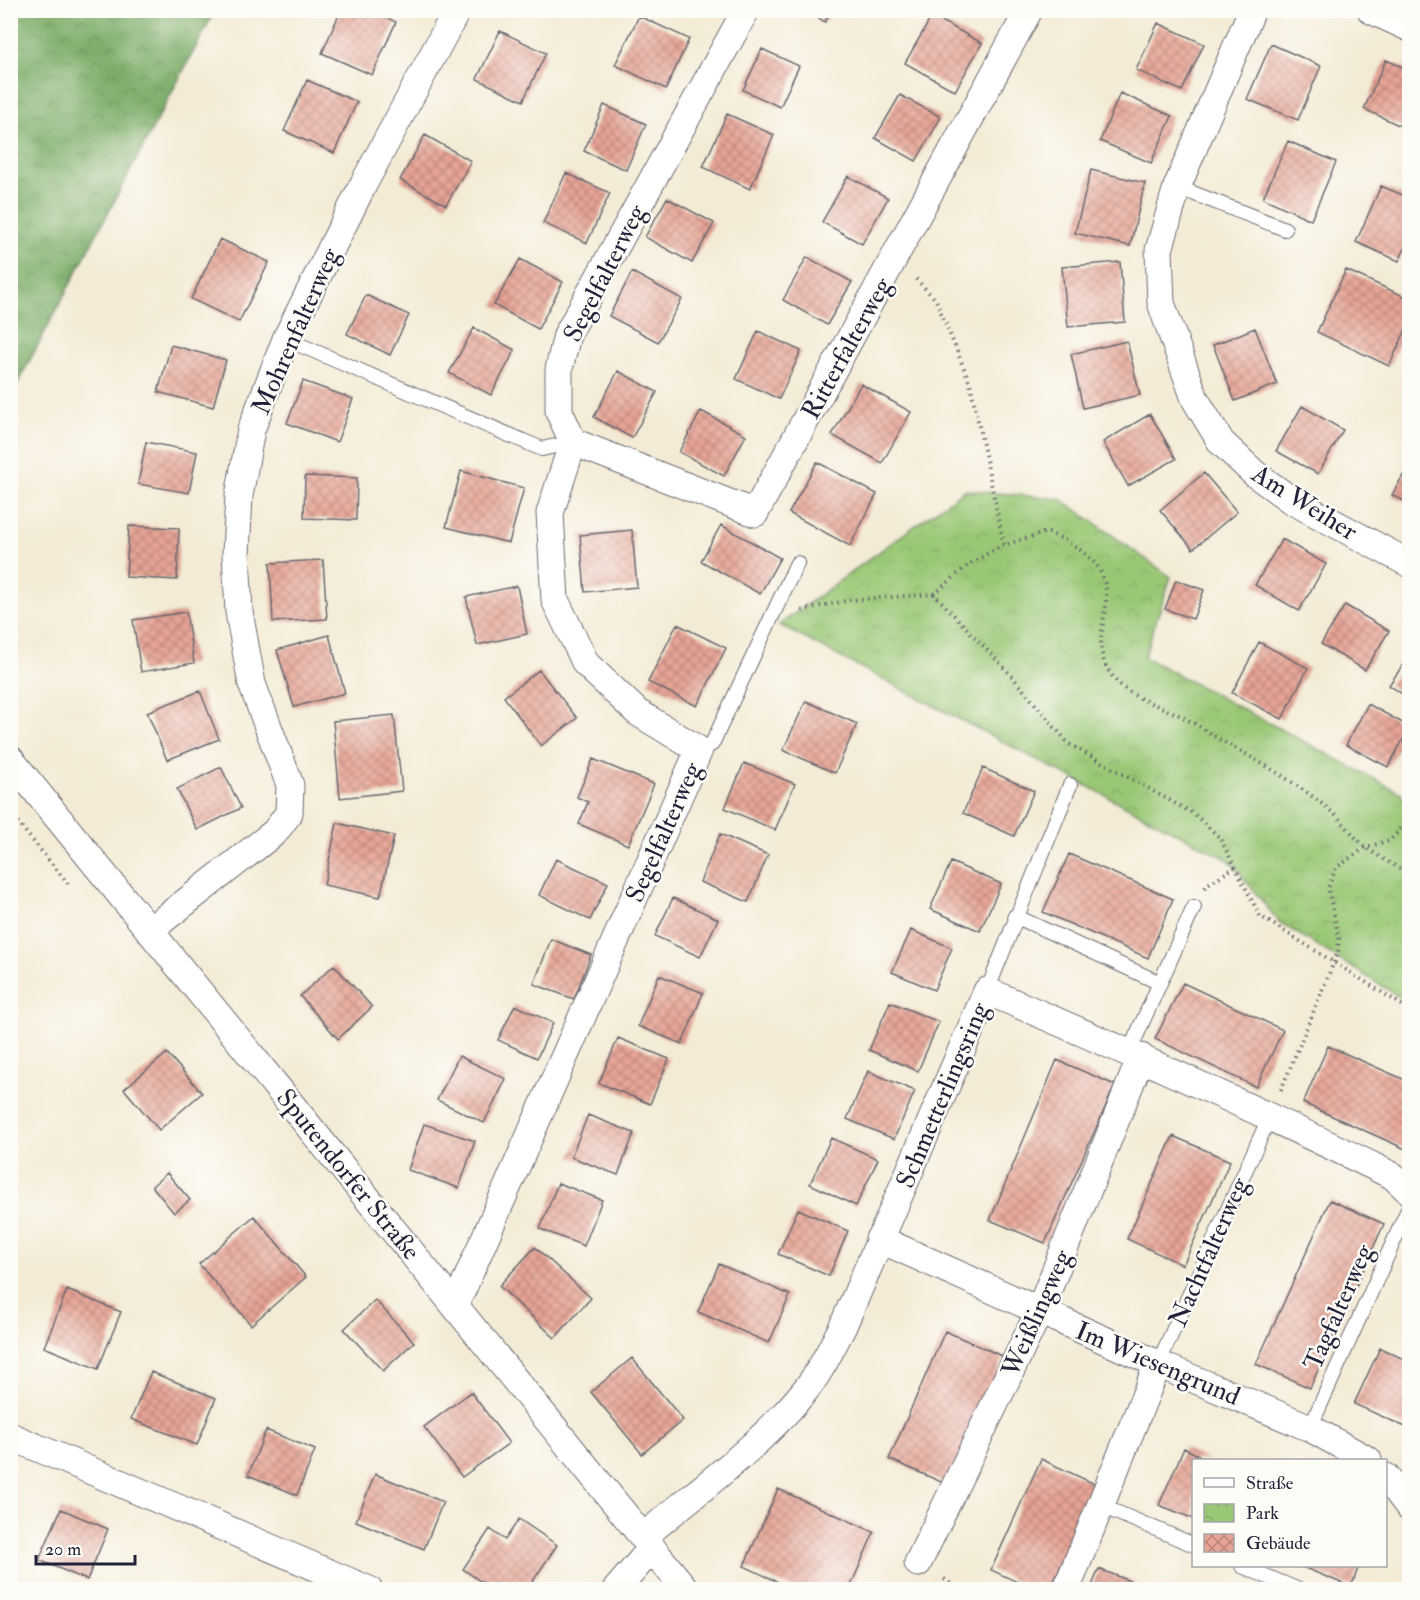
<svg xmlns="http://www.w3.org/2000/svg" width="1420" height="1600" viewBox="0 0 1420 1600" font-family="'IM FELL Double Pica',serif">
<defs>
<pattern id="forest-crowns" width="20" height="18" patternUnits="userSpaceOnUse" patternTransform="scale(1.5)"><rect width="20" height="18" fill="#7bac66"/><path d="M2 6a3 3 0 1 1 6 0M12 15a3 3 0 1 1 6 0" fill="none" stroke="#648c55"/></pattern>
<pattern id="park-crowns" width="20" height="18" patternUnits="userSpaceOnUse" patternTransform="scale(1.5)"><rect width="20" height="18" fill="#9ac775"/><path d="M2 6a3 3 0 1 1 6 0M12 15a3 3 0 1 1 6 0" fill="none" stroke="#84ab66"/></pattern>
<pattern id="building-cross-hatch" width="8" height="8" patternUnits="userSpaceOnUse" patternTransform="scale(1.5)"><rect width="8" height="8" fill="#e7a495"/><path d="M0 0l8 8M0 8l8-8" fill="none" stroke="#bb857b"/></pattern>
</defs>
<rect width="100%" height="100%" fill="#fdfcf7"/>
<filter id="ink" filterUnits="userSpaceOnUse"><feTurbulence type="fractalNoise" baseFrequency=".0167" numOctaves="2"/><feDisplacementMap in="SourceGraphic" scale="12" xChannelSelector="R" yChannelSelector="G"/><feConvolveMatrix kernelMatrix="1 2 1 2 8 2 1 2 1" color-interpolation-filters="sRGB"/></filter>
<filter id="wash" filterUnits="userSpaceOnUse"><feTurbulence type="fractalNoise" baseFrequency=".008" numOctaves="4" result="noise"/><feDisplacementMap in="SourceGraphic" scale="24" xChannelSelector="R" yChannelSelector="G"/><feGaussianBlur stdDeviation="1.35" result="paint"/><feColorMatrix in="noise" values="0 0 0 0 0 0 0 0 0 0 0 0 0 0 0 0 0 1.4 0 .05"/><feComposite in="paint" operator="in"/></filter>
<g filter="url(#wash)">
<rect width="100%" height="100%" fill="#f3ebd5"/>
<path fill="url(#forest-crowns)" stroke="#4e6750" stroke-width="1.5" d="M11 10 215 11 11 396 10 11Z"/>
<path fill="url(#park-crowns)" stroke="#5e7458" stroke-width="1.5" d="M964 490 1061 499 1171 577 1144 657 1401 793 1410 812 1409 1003 1279 922 1229 860 779 625Z"/>
<g id="blocks">
<path fill="url(#building-cross-hatch)" d="M341 10H370L396 22 372 75 322 53Z
M804 10H832L825 22Z
M639 16 689 39 666 89 615 65Z
M932 16 982 43 955 91 905 63Z
M1158 23 1204 44 1182 91 1136 70Z
M500 31 546 53 523 101 477 79Z
M1271 44 1321 66 1298 120 1247 99Z
M762 49 799 66 780 107 743 90Z
M1386 60 1410 70V118L1405 128 1364 109Z
M307 80 357 102 334 153 284 131Z
M1120 93 1172 116 1151 163 1100 141Z
M900 95 941 117 916 161 875 138Z
M604 105 646 124 626 170 584 151Z
M727 114 774 135 750 189 703 167Z
M425 135 471 161 446 205 400 180Z
M1288 141 1336 162 1311 220 1263 198Z
M1091 170 1145 183 1130 246 1075 233Z
M566 173 610 193 587 243 543 223Z
M848 176 888 198 862 244 822 222Z
M1381 186 1410 198V238L1399 261 1356 242Z
M667 198 714 223 692 263 645 237Z
M220 239 269 262 239 322 191 299Z
M807 257 852 282 827 325 783 300Z
M520 259 563 282 538 329 494 305Z
M1120 262 1125 322 1068 327 1062 267Z
M1346 270 1410 299V321L1389 366 1317 332Z
M632 272 682 299 658 342 609 316Z
M366 295 409 315 390 355 347 334Z
M474 328 515 350 491 395 449 373Z
M1255 328 1277 384 1235 401 1213 345Z
M758 331 801 351 779 399 736 379Z
M1127 341 1140 395 1083 408 1071 354Z
M171 345 226 360 213 407 158 392Z
M618 371 657 392 632 438 594 417Z
M303 381 353 399 337 442 287 423Z
M861 384 911 412 882 463 832 435Z
M1302 406 1343 430 1318 474 1276 451Z
M701 411 746 435 724 476 679 452Z
M1150 414 1176 459 1128 486 1103 442Z
M146 442 197 452 189 493 138 484Z
M817 462 877 494 850 546 789 513Z
M1410 463V504L1392 495Z
M461 471 524 488 509 543 446 527Z
M1204 473 1237 512 1193 549 1160 510Z
M305 476 357 478 356 520 304 518Z
M721 525 780 558 760 594 701 561Z
M129 526 179 528 177 580 126 577Z
M632 530 637 587 585 592 580 535Z
M1282 539 1326 564 1299 611 1255 585Z
M323 560 327 619 273 622 270 563Z
M1176 580 1204 590 1193 619 1165 609Z
M517 586 527 634 477 645 466 597Z
M1345 605 1389 631 1365 670 1321 644Z
M186 612 194 663 141 672 133 620Z
M677 624 726 648 697 706 648 682Z
M329 635 345 693 294 707 277 650Z
M1259 642 1308 668 1282 719 1232 693Z
M1410 655V699L1389 685Z
M539 670 577 718 541 746 504 697Z
M200 691 219 739 167 760 147 712Z
M806 701 857 724 835 773 783 750Z
M1368 704 1410 727 1388 767 1346 745Z
M394 715 402 791 340 798 333 721Z
M593 759 654 784 628 845 579 824 588 802 577 797Z
M744 763 795 784 775 830 725 808Z
M221 767 241 808 197 830 177 789Z
M983 768 1034 791 1014 836 963 813Z
M337 823 394 836 380 897 324 885Z
M720 834 768 855 748 902 700 882Z
M1069 854 1173 899 1148 958 1043 912Z
M556 859 608 883 590 920 539 895Z
M951 862 1001 884 980 931 930 909Z
M673 898 718 919 700 957 655 936Z
M911 930 952 948 934 990 892 972Z
M551 939 591 955 574 999 534 984Z
M334 965 372 1007 338 1039 300 996Z
M659 975 703 993 682 1044 638 1026Z
M1183 983 1283 1030 1256 1087 1155 1039Z
M890 1002 939 1022 918 1071 869 1050Z
M515 1005 553 1023 537 1058 498 1040Z
M618 1038 669 1059 650 1104 599 1083Z
M1328 1046 1410 1082V1151L1303 1103Z
M167 1053 202 1093 159 1130 124 1089Z
M459 1056 506 1079 484 1123 437 1100Z
M1057 1060 1115 1085 1045 1243 990 1220Z
M868 1071 915 1091 894 1139 847 1119Z
M588 1115 634 1133 618 1175 571 1157Z
M424 1124 475 1141 459 1188 408 1170Z
M1173 1136 1230 1161 1183 1265 1127 1239Z
M831 1138 878 1159 856 1206 810 1184Z
M167 1173 190 1200 174 1213 152 1186Z
M558 1183 602 1200 584 1246 540 1229Z
M1330 1200 1384 1224 1310 1388 1256 1364Z
M798 1209 848 1231 829 1276 778 1254Z
M254 1216 306 1277 251 1325 199 1264Z
M535 1247 591 1298 555 1338 499 1286Z
M719 1264 790 1295 769 1343 698 1312Z
M67 1290 121 1312 98 1369 44 1347Z
M375 1300 414 1342 383 1371 344 1329Z
M945 1331 1004 1357 948 1485 889 1459Z
M1380 1348 1410 1362V1429L1354 1404Z
M632 1358 683 1420 642 1454 591 1392Z
M151 1372 216 1398 197 1445 131 1419Z
M471 1392 509 1443 462 1477 424 1427Z
M266 1430 315 1450 297 1495 248 1475Z
M1184 1448 1208 1460H1194V1519L1159 1505Z
M1041 1459 1097 1485 1050 1590H1035L991 1570Z
M375 1474 443 1502 424 1549 356 1521Z
M778 1489 874 1532 849 1590H795L744 1566Z
M61 1509 108 1529 87 1580 39 1560Z
M519 1519 557 1545 527 1590H493L463 1569 490 1529 505 1540Z
M1300 1566H1359L1351 1587Z
M1099 1569 1125 1579 1148 1590H1090Z"/>
</g>
</g>
<g filter="url(#ink)">
<use href="#blocks" fill-opacity="0" stroke="#6b6871" stroke-width="1.5"/>
<g fill="none" stroke-linecap="round" stroke-linejoin="round">
<g stroke="#6b6871" stroke-width="16">
<path id="lane" d="M1177 187 1285 229
M286 339 542 449 573 442
M699 750 712 744 797 563
M1015 916 1160 983
M987 991 1070 785
M1129 1052 1194 907
M1158 1364 1270 1116
M1310 1428 1410 1205
M1099 1505 1194 1545
M1242 1566 1299 1590"/>
</g>
<g stroke="#6b6871" stroke-width="29">
<path id="street" d="M1252 10 1177 187 1159 250 1161 303 1195 399 1221 442 1255 474 1291 500 1410 564
M1371 10 1410 28
M573 442 755 513 1029 10
M10 759 686 1590
M150 930 275 832 289 813 290 785 252 684 239 612 236 553 239 496 251 430 286 339 364 183 457 10
M879 1239 1158 1364 1310 1428 1368 1460
M456 1304 699 750 637 712 586 664 555 600 550 513 573 442 559 411V369L567 335 746 10
M10 1436 369 1590
M1386 1477 1410 1508
M643 1537C696 1492 759 1447 803 1393 820 1373 831 1349 843 1326L987 991C1124 1050 1259 1110 1393 1176L1410 1192
M918 1563 1039 1312 1141 1057
M616 1590 652 1548
M1066 1590 1158 1364"/>
</g>
<path stroke="#6b6871" stroke-width="4" stroke-dasharray="1.5 4.5" stroke-linecap="butt" d="M916 279 936 300 970 383 1004 545
M802 610 850 600 934 594
M10 813 71 887
M1410 875C1396 866 1380 858 1367 848 1354 838 1345 823 1332 812 1300 785 1262 763 1226 743 1210 734 1195 723 1179 715 1155 703 1130 699 1113 677 1073 627 1156 578 1047 532L1004 545 972 562 934 594 1009 673 1069 744 1194 814 1220 838 1260 916 1410 1010
M1205 888 1208 884 1235 867
M1281 1090 1338 952 1339 938 1328 888 1336 868 1366 847 1389 841 1397 833 1410 813
M944 1579 960 1590"/>
<use href="#lane" stroke="#fff" stroke-width="14"/>
<use href="#street" stroke="#fff" stroke-width="27"/>
</g>
</g>
<g text-anchor="middle" stroke-width="5" stroke-linejoin="round" paint-order="stroke">
<g font-size="26" fill="#22223b" stroke="#fdfcf7">
<text transform="translate(604 273) rotate(-63)" y="9">Segelfalterweg</text>
<text transform="translate(295 331) rotate(-66)" y="9">Mohrenfalterweg</text>
<text transform="translate(846 348) rotate(-61)" y="9">Ritterfalterweg</text>
<text transform="translate(1305 502) rotate(32)" y="9">Am Weiher</text>
<text transform="translate(663 832) rotate(-66)" y="9">Segelfalterweg</text>
<text transform="translate(942 1095) rotate(-67)" y="9">Schmetterlingsring</text>
<text transform="translate(349 1174) rotate(51)" y="9">Sputendorfer Straße</text>
<text transform="translate(1208 1252) rotate(-66)" y="9">Nachtfalterweg</text>
<text transform="translate(1338 1307) rotate(-66)" y="9">Tagfalterweg</text>
<text transform="translate(1036 1313) rotate(-66)" y="9">Weißlingweg</text>
<text transform="translate(1158 1363) rotate(23)" y="9">Im Wiesengrund</text>
</g>
</g>
<rect width="1420" height="1600" fill="none" stroke="#fdfcf7" stroke-width="36"/>
<rect x="1192" y="1459" width="195" height="108" fill="#fdfcf7" stroke="#a5a5ac" stroke-width="1.5"/>
<rect x="1204" y="1478" width="30" height="9" fill="#ffffff" stroke="#a5a5ac" stroke-width="1.5"/>
<text x="1246" y="1489" font-size="18" fill="#22223b">Straße</text>
<rect x="1204" y="1504" width="30" height="18" fill="url(#park-crowns)" stroke="#a5a5ac" stroke-width="1.5"/>
<text x="1246" y="1519" font-size="18" fill="#22223b">Park</text>
<rect x="1204" y="1534" width="30" height="18" fill="url(#building-cross-hatch)" stroke="#a5a5ac" stroke-width="1.5"/>
<text x="1246" y="1549" font-size="18" fill="#22223b">Gebäude</text>
<path d="M36 1555v9h99v-9" fill="none" stroke="#22223b" stroke-width="3"/>
<text x="45" y="1555" font-size="18" fill="#22223b" stroke="#fdfcf7" stroke-width="4.5" paint-order="stroke">20 m</text>
</svg>
